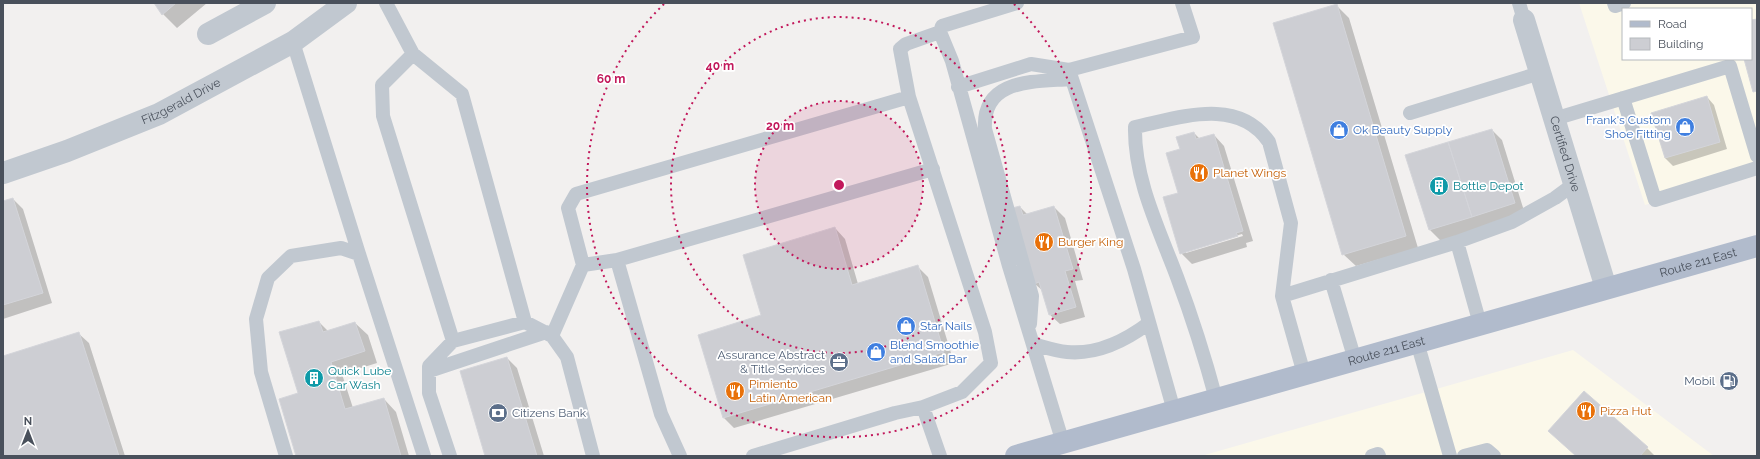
<svg xmlns="http://www.w3.org/2000/svg" width="1760" height="459" viewBox="0 0 1760 459" font-family="Raleway,sans-serif">
<rect width="100%" height="100%" fill="#f2f0ef"/>
<path fill="#fbf8ea" fill-rule="evenodd" d="M1579 3H1757V170L1645 205ZM1623 9H1751V59H1623Z
M1573 350 1714 456H1201Z"/>
<path fill="#0003" fill-rule="evenodd" d="M155 3H207L177 28 163 14Z
M1336 5 1349 18 1418 248 1356 266 1343 254Z
M1707 97 1714 105 1727 149 1673 166 1665 158 1652 114Z
M1492 130 1502 140 1525 214 1442 242 1430 230 1406 156Z
M1194 133 1200 139 1214 135 1224 146 1253 241 1246 243 1247 247 1192 264 1181 253 1179 194 1181 150ZM1242 234 1243 236 1186 253V251Z
M13 199 23 209 52 303 3 319V202Z
M1020 207 1028 215 1054 207 1065 218 1083 280 1075 281 1085 317 1060 324 1049 314 1043 291 1035 284Z
M835 228 845 239 858 284 917 266 928 277 954 363 734 428 724 418Z
M319 322 328 331 355 323 368 335 377 363 342 374 353 408 384 399 396 412 409 456H297L299 394Z
M78 333 89 343 125 456H3V357Z
M507 358 517 368 544 456H486Z
M1549 431 1647 448 1655 456H1576Z"/>
<path fill="#cdced3" stroke="#d4d5da" d="M154 3H176L162 15Z
M1337 4 1406 236 1342 255 1273 23Z
M1757 19V91L1753 92 1744 59H1751V20Z
M1707 96 1720 142 1665 158 1651 113Z
M1492 129 1515 203 1472 217 1448 142Z
M1194 132 1196 139 1214 134 1243 231 1236 233 1238 236 1180 254 1163 197 1178 193 1166 153 1180 149 1176 137Z
M1448 142 1472 217 1429 230 1405 155Z
M13 198 43 293 3 305V201Z
M1020 206 1023 215 1054 206 1073 269 1065 271 1076 307 1049 315 1039 282 1034 284 1012 208Z
M835 227 852 285 918 265 944 352 723 418 698 335 761 315 743 255Z
M319 321 323 332 355 322 365 351 331 362 345 409 384 398 401 456H296L279 399 298 393 279 332Z
M79 332 119 456H3V356Z
M507 357 537 456H485L460 371Z
M1584 391 1648 447 1640 456H1576L1548 431Z"/>
<g fill="none" stroke-linecap="round" stroke-linejoin="round">
<path stroke="#c1c8d0" stroke-width="14" d="M386 3 413 54 462 94 525 322
M1017 3 942 26 940 32 952 61 1009 266 1063 443
M1519 3 1524 20
M1614 3 1615 6 1624 3
M293 42 359 254
M413 54 382 85 383 116 453 341
M1069 70 1193 37 1182 3
M958 87 1031 64 1069 70 1134 269 1174 411
M909 97 576 194 568 208 583 265 617 260 933 169
M1623 98 1655 200 1757 168
M1410 113 1540 73
M1554 119 1730 66 1757 156
M1457 242 1512 222 1555 198 1574 184
M617 260 661 414 680 456
M1331 280 1355 360
M1282 296 1457 242 1480 324
M1030 324 1032 296 985 129C982 78 1034 82 1071 79
M552 336 583 265
M1417 342 1450 456
M1033 344C1044 347 1056 351 1067 352 1098 355 1125 341 1149 323
M429 371 546 332
M1216 399C1205 358 1192 317 1177 277 1159 229 1134 179 1135 127 1179 118 1238 96 1269 142L1291 223 1282 296 1304 374
M923 407 962 392 991 363 985 332 909 97 900 49 906 44 940 32
M286 456 261 372 256 319 268 278 291 256 341 248 359 254 424 456
M450 456 429 393V366L453 341 525 322 552 336 567 357 593 456
M753 456 895 413 923 407 940 456
M1372 456 1378 454 1379 456
M1464 456 1487 450 1494 456"/>
<g stroke="#c1c8d0" stroke-width="22">
<path id="s1" d="M1524 20 1606 288"/>
<path d="M208 34 265 3"/>
<path id="s2" d="M3 173 67 151 159 114 293 42 346 3"/>
</g>
<path stroke="#b1bbcc" stroke-width="22" id="s3" d="M1016 456 1757 246"/>
</g>
<circle cx="839" cy="185" r="84" fill="#c2185b" fill-opacity=".12"/>
<g fill="none" stroke="#c2185b" stroke-width="2" stroke-dasharray="2 4">
<circle cx="839" cy="185" r="84"/>
<circle cx="839" cy="185" r="168"/>
<path d="M1014 4A252 252 0 1 1 664 4"/>
</g>
<defs>
<g id="shop-disc" transform="scale(1)"><circle r="9.5" fill="#3f7fe0" stroke="#fff"/><path d="M-5-2.5h2.3a2.7 3.5 0 0 1 5.4 0H5L5.5 6h-11ZM-1.5-2.5h3a1.5 2.3 0 0 0-3 0Z" fill="#fff"/></g>
<g id="restaurant-disc" transform="scale(1)"><circle r="9.5" fill="#e8710a" stroke="#fff"/><path d="M-5-6h1v4h1v-4h1v4h1v-4h1v5L-1.5 .5V6h-2V.5L-5-1ZM5-6V6H3V1.5H1.5Q1.5-4 5-6Z" fill="#fff"/></g>
<g id="building-disc" transform="scale(1)"><circle r="9.5" fill="#0f9aa8" stroke="#fff"/><path d="M-4-6H4V6H1V3H-1V6H-4ZM-2.5-4.3h1.7v1.8h-1.7ZM.8-4.3h1.7v1.8H.8ZM-2.5-1h1.7V.8h-1.7ZM.8-1h1.7V.8H.8Z" fill="#fff"/></g>
<g id="office-disc" transform="scale(1)"><circle r="9.5" fill="#5c6f8a" stroke="#fff"/><path d="M-6-3h4V-5.5h4V-3h4V5H-6ZM-1-4.5V-3h2v-1.5ZM-6 0V1H6V0Z" fill="#fff"/></g>
<g id="fuel-disc" transform="scale(1)"><circle r="9.5" fill="#5c6f8a" stroke="#fff"/><path d="M-5.5-6h7V0h2V4h1.3V-2.5L3-4.5l.8-.8L6-3V5H2.5V1h-1V6h-7ZM-4.2-4.7v3.2H.2V-4.7Z" fill="#fff"/></g>
<g id="bank-disc" transform="scale(1)"><circle r="9.5" fill="#5c6f8a" stroke="#fff"/><path d="M-6-4H6V4H-6ZM0-2.3a2.3 2.3 0 1 0 0 4.6a2.3 2.3 0 1 0 0-4.6Z" fill="#fff"/></g>
</defs>
<g fill-rule="evenodd">
<use href="#shop-disc" x="1685" y="127"/>
<use href="#shop-disc" x="1339" y="130"/>
<use href="#restaurant-disc" x="1199" y="173"/>
<use href="#building-disc" x="1439" y="186"/>
<use href="#restaurant-disc" x="1044" y="242"/>
<use href="#shop-disc" x="906" y="326"/>
<use href="#shop-disc" x="876" y="352"/>
<use href="#office-disc" x="839" y="362"/>
<use href="#building-disc" x="314" y="378"/>
<use href="#fuel-disc" x="1729" y="381"/>
<use href="#restaurant-disc" x="735" y="391"/>
<use href="#restaurant-disc" x="1586" y="411"/>
<use href="#bank-disc" x="498" y="413"/>
</g>
<g text-anchor="middle" stroke-width="3.5" stroke-linejoin="round" paint-order="stroke">
<g font-size="12" fill="#49505b" stroke="#fff">
<text dy="4" stroke="none"><textPath href="#s2" startOffset="192">Fitzgerald Drive</textPath></text>
<text dy="4" stroke="none"><textPath href="#s1" startOffset="140">Certified Drive</textPath></text>
<text dy="4" stroke="none"><textPath href="#s3" startOffset="709">Route 211 East</textPath></text>
<text dy="4" stroke="none"><textPath href="#s3" startOffset="385">Route 211 East</textPath></text>
</g>
<g font-size="12" fill="#366cbe" stroke="#fff" text-anchor="start">
<text x="1671" y="124" text-anchor="end">Frank's Custom<tspan x="1671" dy="14">Shoe Fitting</tspan></text>
<text x="1353" y="134">Ok Beauty Supply</text>
<text x="920" y="330">Star Nails</text>
<text x="890" y="349">Blend Smoothie<tspan x="890" dy="14">and Salad Bar</tspan></text>
</g>
<g font-size="12" fill="#c56008" stroke="#fff" text-anchor="start">
<text x="1213" y="177">Planet Wings</text>
<text x="1058" y="246">Burger King</text>
<text x="749" y="388">Pimiento<tspan x="749" dy="14">Latin American</tspan></text>
<text x="1600" y="415">Pizza Hut</text>
</g>
<g font-size="12" fill="#0d838f" stroke="#fff" text-anchor="start">
<text x="1453" y="190">Bottle Depot</text>
<text x="328" y="375">Quick Lube<tspan x="328" dy="14">Car Wash</tspan></text>
</g>
<g font-size="12" fill="#4e5e75" stroke="#fff" text-anchor="end">
<text x="825" y="359">Assurance Abstract<tspan x="825" dy="14">&amp; Title Services</tspan></text>
<text x="1715" y="385">Mobil</text>
<text x="512" y="417" text-anchor="start">Citizens Bank</text>
</g>
</g>
<circle cx="839" cy="185" r="6" fill="#c2185b" stroke="#fff" stroke-width="2"/>
<g font-size="12" text-anchor="middle" font-weight="bold" fill="#c2185b" stroke="#fff" stroke-width="3.5" stroke-linejoin="round" paint-order="stroke">
<text x="720" y="70">40 m</text>
<text x="611" y="83">60 m</text>
<text x="780" y="130">20 m</text>
</g>
<rect width="1760" height="459" fill="none" stroke="#49505b" stroke-width="8"/>
<rect x="1622" y="8" width="130" height="52" fill="#ffffff" stroke="#b6b9bd"/>
<rect x="1630" y="21" width="20" height="6" fill="#b1bbcc" stroke="#b6b9bd"/>
<text x="1658" y="28" font-size="12" fill="#49505b">Road</text>
<rect x="1630" y="38" width="20" height="12" fill="#cdced3" stroke="#b6b9bd"/>
<text x="1658" y="48" font-size="12" fill="#49505b">Building</text>
<g transform="translate(28 431)" stroke="#ffffff" stroke-width="3" paint-order="stroke">
<path d="M0-3L7 15L0 10L-7 15Z" fill="#49505b"/>
<text y="-6" font-size="11" font-weight="bold" text-anchor="middle" fill="#49505b">N</text>
</g>
</svg>
